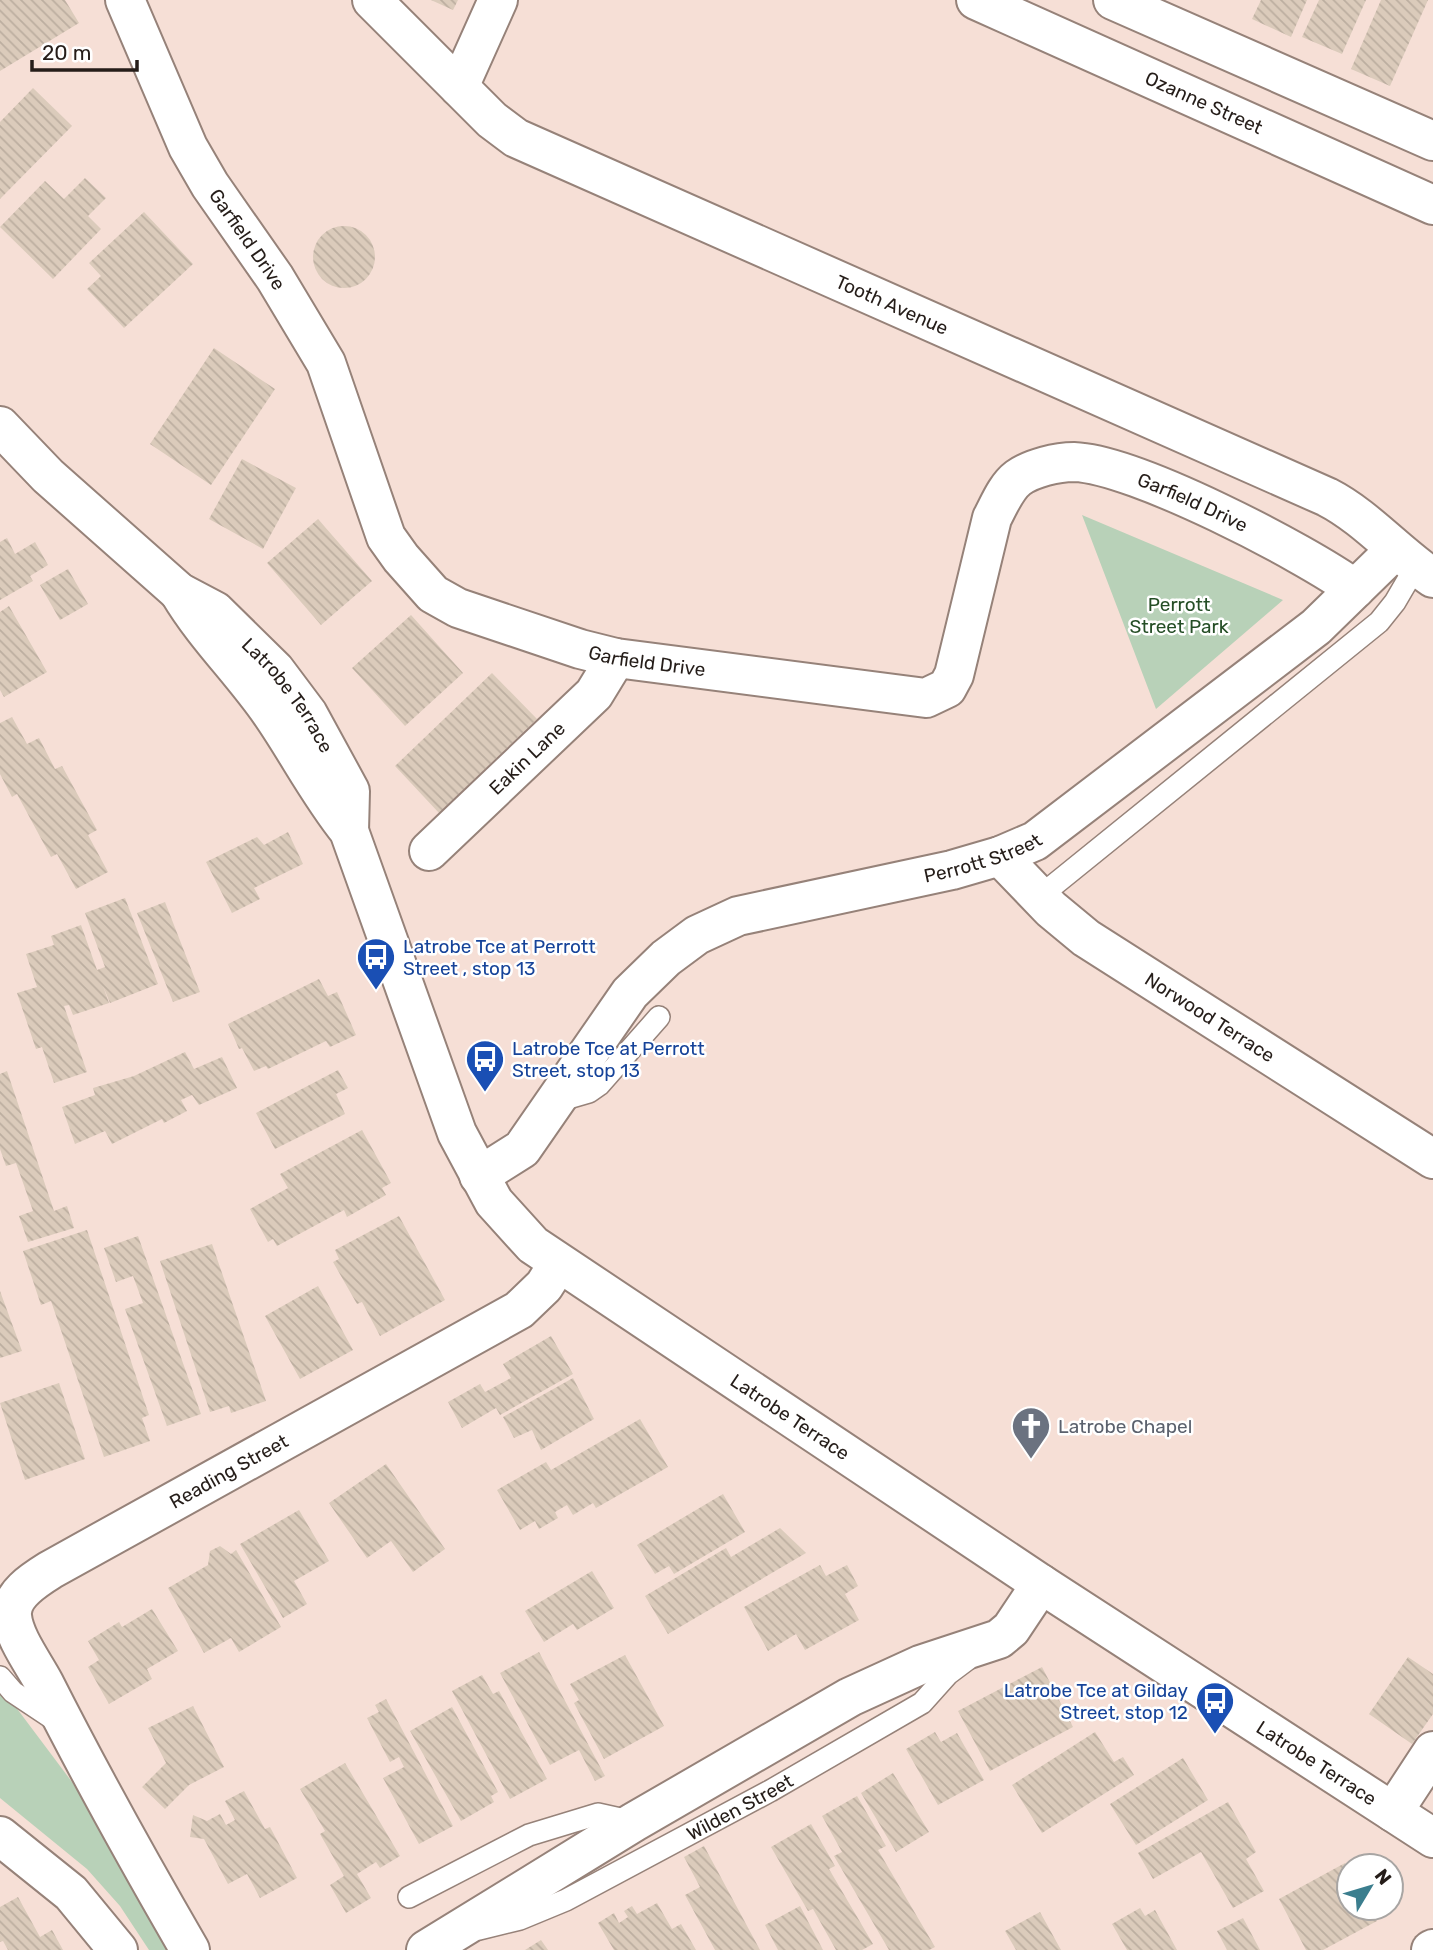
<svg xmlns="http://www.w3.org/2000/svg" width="1433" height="1950" viewBox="0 0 1433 1950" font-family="Rubik,sans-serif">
<defs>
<pattern id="building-back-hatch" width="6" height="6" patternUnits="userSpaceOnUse" patternTransform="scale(1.75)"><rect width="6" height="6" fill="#dbcbbb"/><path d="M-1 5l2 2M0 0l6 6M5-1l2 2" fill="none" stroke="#bcaea0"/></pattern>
</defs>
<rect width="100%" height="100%" fill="#f6dfd6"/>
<path fill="#b8d1b8" d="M1082 515 1283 600 1156 709Z
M0 1686 72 1782 176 1950H149L120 1906 87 1869 0 1798Z"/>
<path fill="url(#building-back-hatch)" d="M0 0H65L79 23 0 71Z
M431 0H458L453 10Z
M1261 0H1307L1291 37 1252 19Z
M1319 0H1366L1342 54 1302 37Z
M1381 0H1428L1390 86 1351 69Z
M33 88 72 126 0 199V122Z
M85 178 106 198 88 216 101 229 53 279 0 227 45 181 64 199Z
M144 212 193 264 124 328 87 289 101 276 89 263Z
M313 257a31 31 0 1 1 62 0a31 31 0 1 1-62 0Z
M214 348 275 389 211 485 150 444Z
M242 459 296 488 263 549 209 519Z
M318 519 372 581 321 625 267 563Z
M7 538 15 554 35 542 48 565 30 576 33 581 0 600V542Z
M68 569 88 604 60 620 40 585Z
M9 606 47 672 4 697 0 690V612Z
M411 615 463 673 405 726 352 668Z
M492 673 537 719 439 813 395 766Z
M12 717 27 744 39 738 55 769 62 766 97 830 88 835 108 872 76 889 57 854 51 857 17 794 12 797 0 774V723Z
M288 832 303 864 254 888 260 899 232 913 206 862 257 837 264 845Z
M125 898 158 984 110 1003 103 986 109 1003 73 1015 69 1005 64 1006 87 1072 54 1083 42 1047 36 1049 17 993 37 987 26 954 54 945 51 936 81 925 97 970 105 967 85 913Z
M165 902 200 992 173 1002 137 913Z
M319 979 328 996 337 992 356 1035 330 1047 326 1041 268 1069 266 1066 254 1071 242 1048 239 1049 228 1024Z
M185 1052 194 1069 222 1057 237 1088 199 1105 192 1095 181 1100 187 1111 164 1123 162 1119 112 1144 105 1131 75 1144 62 1107 95 1095 93 1088 134 1076Z
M338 1070 348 1088 336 1094 345 1114 275 1149 256 1113Z
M7 1071 54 1211 67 1206 74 1228 28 1242 19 1216 33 1211 16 1163 6 1166 0 1149V1074Z
M362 1130 391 1183 382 1188 386 1195 347 1217 344 1210 277 1246 273 1239 268 1242 250 1209 288 1188 280 1174Z
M399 1216 445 1300 380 1336 362 1302 357 1304 333 1262 339 1259 335 1250Z
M87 1230 149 1415 142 1418 150 1441 104 1457 51 1301 41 1305 23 1251Z
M138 1236 201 1414 167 1426 125 1309 143 1303 133 1276 116 1282 104 1248Z
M212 1244 266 1401 231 1413 229 1406 210 1412 160 1261Z
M318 1286 353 1350 300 1379 265 1316Z
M0 1291 22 1351 0 1358Z
M551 1336 573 1374 500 1415 496 1408 462 1428 448 1402 480 1384 485 1392 511 1378 503 1364Z
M573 1378 594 1419 541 1450 532 1430 514 1438 503 1417Z
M59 1383 85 1459 25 1480 0 1403Z
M640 1419 668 1467 596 1508 593 1503 573 1515 567 1505 555 1512 558 1518 539 1529 535 1521 520 1530 497 1490 546 1462 551 1470Z
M386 1464 445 1549 413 1572 391 1541 367 1558 329 1503Z
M723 1494 745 1532 674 1574 669 1566 655 1574 637 1545Z
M299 1510 329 1561 294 1581 307 1604 283 1618 240 1544Z
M780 1528 806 1553 668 1634 645 1596 726 1548 731 1557Z
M220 1546 231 1554 236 1550 281 1627 239 1652 231 1638 204 1653 168 1588 208 1565 210 1551Z
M820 1565 826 1576 847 1565 858 1586 845 1594 859 1620 805 1650 796 1634 768 1651 744 1607Z
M592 1571 614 1608 577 1630 573 1624 544 1642 525 1611Z
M152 1609 178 1651 147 1669 152 1679 109 1704 88 1667 99 1660 88 1641 119 1622 122 1627Z
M539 1652 605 1776 595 1781 579 1750 550 1765 500 1673Z
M625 1655 664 1726 604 1759 574 1703 579 1700 570 1684Z
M1408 1657 1433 1674V1714L1412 1744 1369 1714Z
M1042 1667 1073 1727 990 1771 958 1711Z
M482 1675 493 1694 499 1691 547 1779 510 1799 452 1691Z
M386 1699 453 1826 419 1844 383 1778 404 1767 399 1757 390 1762 367 1718 379 1712 375 1705Z
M193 1706 224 1767 189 1785 165 1809 142 1787 166 1763 148 1728Z
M452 1707 498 1792 491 1796 494 1802 461 1821 410 1731Z
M935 1732 941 1742 957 1733 984 1780 938 1805 906 1749Z
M1095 1732 1114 1762 1123 1757 1134 1775 1042 1833 1012 1785Z
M1183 1758 1208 1800 1136 1845 1110 1804Z
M345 1763 400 1856 380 1868 376 1862 357 1874 371 1898 346 1913 330 1885 344 1876 320 1834 325 1831 300 1789Z
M893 1773 929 1832 896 1852 861 1793Z
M244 1791 265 1829 270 1827 297 1878 260 1898 247 1874 228 1884 204 1839 190 1837 193 1815 207 1821 220 1814 226 1825 235 1820 225 1801Z
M857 1796 886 1846 878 1850 935 1947 929 1950H889L834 1856 842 1852 822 1816Z
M1228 1802 1256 1852 1246 1859 1264 1891 1233 1908 1201 1852 1153 1879 1138 1853Z
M811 1824 835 1866 829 1869 873 1944 862 1950H836L813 1909 808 1911 771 1847Z
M704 1846 760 1950H715L685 1895 700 1887 684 1857Z
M1345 1863 1349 1870V1908H1369L1377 1921 1323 1950H1306L1279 1899Z
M18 1897 40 1937 52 1930 63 1950H8L3 1941 0 1942V1907Z
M657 1903 672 1929 681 1924 696 1950H614L598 1923 614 1913 619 1923 628 1917 624 1911 632 1906 637 1914Z
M800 1906 823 1950H778L765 1925Z
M1140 1908 1145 1916 1155 1910 1177 1950H1127L1112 1924Z
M1040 1912 1061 1950H1016L1005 1931Z
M1243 1918 1260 1950H1227L1217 1931Z
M541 1940 548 1950H525Z"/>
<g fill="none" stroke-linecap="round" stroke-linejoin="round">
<g stroke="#968279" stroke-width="24">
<g id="lane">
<path d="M1039 897 1379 622 1395 602 1416 566"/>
<path d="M558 1101 589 1092 599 1085 659 1017"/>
<path d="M0 1677 13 1692 58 1722"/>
<path d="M409 1897 529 1835 598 1814 634 1822"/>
<path id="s1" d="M479 1929 520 1919 566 1900 770 1791 922 1703 948 1674 968 1659"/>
</g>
</g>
<g stroke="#968279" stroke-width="42">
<g id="street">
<path id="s2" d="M125 0 188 147 210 185 275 278 326 363 386 537 401 558 433 594 458 608 580 649 616 658 926 698 947 688 954 675 992 518C999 505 1006 487 1018 478 1032 468 1057 462 1074 462 1135 464 1304 552 1355 589"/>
<path id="s3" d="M976 0 1433 205"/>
<path d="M1113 0 1433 141"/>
<path d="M459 87 498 0"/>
<path id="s4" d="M429 851 594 694 616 658"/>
<path id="s5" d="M1000 856 1051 909 1086 938 1433 1159"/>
<path id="s6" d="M479 1176 522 1149 630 993 666 958 697 935 738 916 952 870 1000 856 1035 841 1316 627 1395 550"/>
<path d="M1393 1812 1433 1751"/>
<path d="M0 1836 71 1893 118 1950"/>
<path id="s7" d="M190 1950C139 1862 90 1774 44 1683 34 1664 14 1638 12 1616 10 1594 36 1579 52 1569L519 1310 544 1286 558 1264"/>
<path d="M426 1950 634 1822 850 1697 920 1665 999 1639 1011 1629 1041 1584"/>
<path d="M1431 1950 1433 1949"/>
</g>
</g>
<g stroke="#968279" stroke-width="42">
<g id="secondary">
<path id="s8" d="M372 0 492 120 516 138 1327 497C1366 517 1396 553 1433 578"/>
<path id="s9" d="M0 426 48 476 179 592 215 611 275 670 308 714 350 791 349 831"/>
<path id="s10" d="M179 592C205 636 242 671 271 713 298 752 319 794 349 831L457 1133 494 1202 533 1245 1041 1584 1433 1838"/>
</g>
</g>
<use href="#lane" stroke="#fff" stroke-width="21"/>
<use href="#street" stroke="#fff" stroke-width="38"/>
<use href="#secondary" stroke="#fff" stroke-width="38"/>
</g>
<defs>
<g id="bus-pin" transform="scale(2.0125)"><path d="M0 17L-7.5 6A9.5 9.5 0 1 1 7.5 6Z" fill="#1a4fb4" stroke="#fff"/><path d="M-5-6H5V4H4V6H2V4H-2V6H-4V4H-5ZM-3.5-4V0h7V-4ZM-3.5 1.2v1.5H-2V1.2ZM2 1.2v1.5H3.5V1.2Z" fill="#fff"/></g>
<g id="church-pin" transform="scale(2.0125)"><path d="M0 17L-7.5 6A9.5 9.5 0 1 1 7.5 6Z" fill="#6b7280" stroke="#fff"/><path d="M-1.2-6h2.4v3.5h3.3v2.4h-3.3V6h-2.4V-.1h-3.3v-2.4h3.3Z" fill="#fff"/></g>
</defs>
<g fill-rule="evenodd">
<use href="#bus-pin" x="376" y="957"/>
<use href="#bus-pin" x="485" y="1059"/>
<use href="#church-pin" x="1031" y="1426"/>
<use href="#bus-pin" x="1215" y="1701"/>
</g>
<g text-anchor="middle" stroke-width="5" stroke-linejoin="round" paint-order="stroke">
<g font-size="19" fill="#251d19" stroke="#fff">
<text dy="7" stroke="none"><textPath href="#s3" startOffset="250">Ozanne Street</textPath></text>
<text dy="7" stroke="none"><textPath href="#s2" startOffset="270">Garfield Drive</textPath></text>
<text dy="7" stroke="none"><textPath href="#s8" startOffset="611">Tooth Avenue</textPath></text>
<text dy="7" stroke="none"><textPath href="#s2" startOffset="1614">Garfield Drive</textPath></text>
<text dy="7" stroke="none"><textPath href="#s2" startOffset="900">Garfield Drive</textPath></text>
<text dy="7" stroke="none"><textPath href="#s9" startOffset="397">Latrobe Terrace</textPath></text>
<text dy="7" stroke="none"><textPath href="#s4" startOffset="135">Eakin Lane</textPath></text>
<text dy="7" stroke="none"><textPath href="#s6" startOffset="626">Perrott Street</textPath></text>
<text dy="7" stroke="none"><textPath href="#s5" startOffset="266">Norwood Terrace</textPath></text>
<text dy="7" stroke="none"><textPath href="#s10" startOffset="1060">Latrobe Terrace</textPath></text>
<text dy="7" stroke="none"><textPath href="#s7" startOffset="646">Reading Street</textPath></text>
<text dy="7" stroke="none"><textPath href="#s10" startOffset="1690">Latrobe Terrace</textPath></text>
<text dy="7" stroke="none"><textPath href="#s1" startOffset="289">Wilden Street</textPath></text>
</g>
<g font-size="19" fill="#254e26" stroke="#fff">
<text x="1179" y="611">Perrott<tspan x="1179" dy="22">Street Park</tspan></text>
</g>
<g font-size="19" fill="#164399" stroke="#fff" text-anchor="start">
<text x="403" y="953">Latrobe Tce at Perrott<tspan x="403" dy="22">Street , stop 13</tspan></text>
<text x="512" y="1055">Latrobe Tce at Perrott<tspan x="512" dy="22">Street, stop 13</tspan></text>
<text x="1188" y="1697" text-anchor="end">Latrobe Tce at Gilday<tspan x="1188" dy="22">Street, stop 12</tspan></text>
</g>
<g font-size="19" fill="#5b616d" stroke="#fff" text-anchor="start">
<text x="1058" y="1433">Latrobe Chapel</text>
</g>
</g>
<g transform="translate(1370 1887) rotate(52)"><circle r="33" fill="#ffffff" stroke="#a8a5a3" stroke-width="2"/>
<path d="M0-5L12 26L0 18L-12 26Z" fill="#3b7e8e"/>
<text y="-10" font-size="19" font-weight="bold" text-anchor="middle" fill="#251d19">N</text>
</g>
<path d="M32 60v10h105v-10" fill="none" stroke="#251d19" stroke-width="3.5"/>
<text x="42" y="60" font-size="21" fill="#251d19" stroke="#ffffff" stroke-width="5" paint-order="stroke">20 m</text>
</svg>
